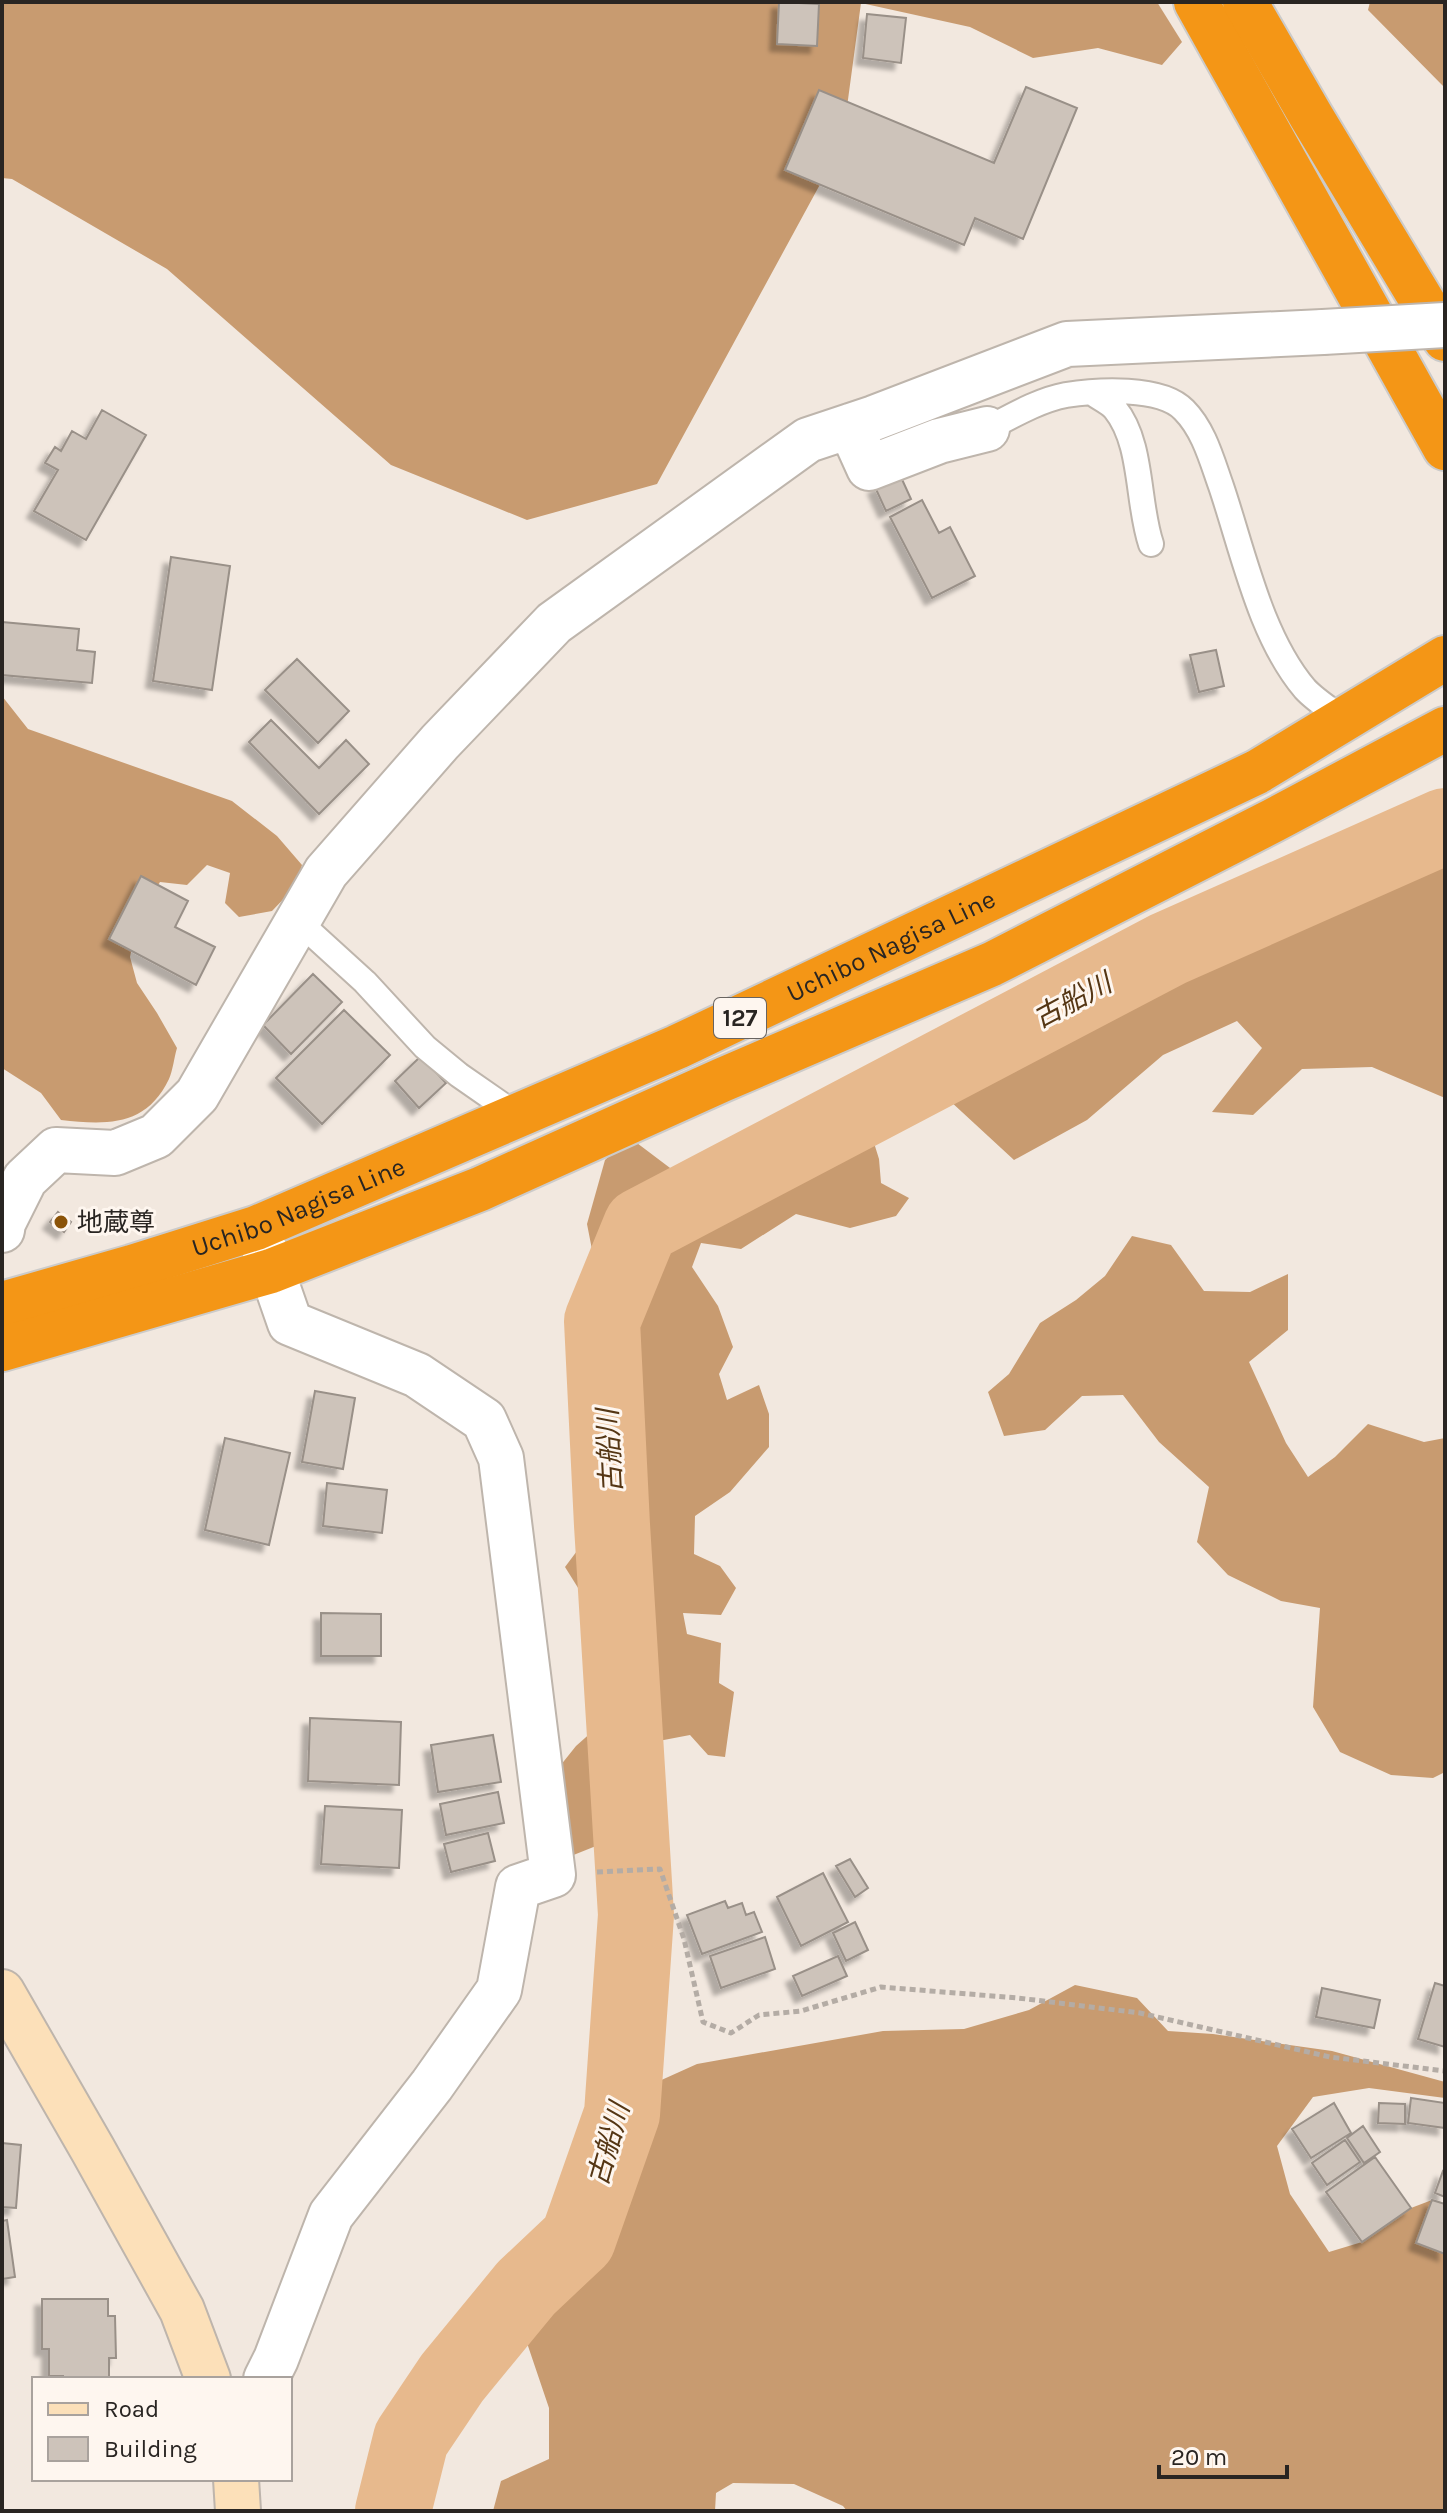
<svg xmlns="http://www.w3.org/2000/svg" width="1447" height="2513" viewBox="0 0 1447 2513" font-family="Karla,'Noto Sans JP',sans-serif">
<defs>
<filter id="shadow"><feDropShadow dx="-7" dy="7" stdDeviation="2" flood-color="#0004"/></filter>
</defs>
<rect width="100%" height="100%" fill="#f2e8df"/>
<path fill="#c89b70" d="M2 2H1157L1182 42 1162 65 1098 48 1033 58 970 27 861 3 842 144 657 484 527 520 391 465 167 269 12 179 2 178Z
M1370 2H1445V88L1368 10Z
M2 696 28 729 232 801 277 836 302 865 296 886 272 911 239 917 225 903 230 873 207 865 187 885 160 882 138 916 130 957 137 983 157 1013 177 1048C174 1058 173 1070 169 1079 146 1127 106 1125 61 1120L41 1093 2 1068Z
M1445 788V1098L1372 1067 1302 1069 1253 1115 1212 1112 1262 1048 1237 1021 1163 1055 1087 1120 1014 1160 949 1100 988 1037 1061 998 1142 979 1261 899Z
M837 1122 870 1130 879 1159 881 1183 909 1198 896 1216 850 1228 796 1214 741 1249 701 1243 692 1267 718 1306 733 1347 719 1374 727 1400 759 1385 769 1414V1447L730 1492 695 1516 694 1554 720 1566 736 1588 721 1615 683 1613 687 1634 721 1643 719 1683 734 1692 725 1757 708 1755 690 1735 627 1747 606 1757 613 1799 606 1842 571 1856 552 1776 576 1746 603 1722 599 1634 580 1591 565 1567 583 1543 615 1486 603 1433 624 1363 626 1302 595 1265 587 1224 605 1160 629 1137 686 1180 736 1169Z
M1132 1236 1171 1245 1204 1291 1250 1292 1288 1274V1330L1249 1362 1286 1443 1308 1477 1335 1457 1368 1424 1424 1442 1445 1438V1772L1433 1778 1391 1775 1340 1752 1313 1707 1320 1608 1281 1601 1228 1575 1197 1542 1209 1487 1159 1442 1123 1395 1082 1396 1045 1430 1004 1436 988 1392 1009 1374 1040 1323 1076 1300 1105 1276Z
M1075 1985 1137 1998 1168 2031 1213 2034 1332 2051 1445 2082V2098L1369 2088 1313 2097 1277 2146 1290 2194 1329 2252 1362 2242 1411 2208 1432 2200 1416 2242 1445 2254V2511H847L843 2506 794 2484 733 2483 716 2493 715 2511H493L501 2481 549 2459V2408L527 2343 520 2282 557 2209 597 2183 631 2124 637 2091 697 2064 883 2031 964 2029 1029 2010Z"/>
<g fill="none" stroke-linecap="round" stroke-linejoin="round">
<path stroke="#e7b98d" stroke-width="76" d="M393 2511 411 2439 452 2378 526 2288 578 2239 622 2114 636 1915 612 1525 602 1321 641 1226 1168 949 1445 826"/>
</g>
<path fill="#cdc3ba" stroke="#999088" stroke-width="2" filter="url(#shadow)" d="M779 2 819 4 817 46 777 44Z
M867 14 906 18 901 63 863 58Z
M1026 87 1077 108 1023 239 975 218 964 245 785 170 819 90 994 163Z
M102 410 146 435 86 540 34 511 58 470 45 463 55 447 61 451 72 431 86 439Z
M900 475 911 499 886 511 875 487Z
M922 500 939 533 950 527 975 576 932 598 890 517Z
M171 557 230 566 212 690 153 681Z
M2 622 79 629 77 650 95 652 92 683 2 675Z
M1216 650 1224 686 1199 692 1190 655Z
M297 659 349 711 318 743 265 690Z
M271 720 319 768 346 740 369 764 319 814 249 742Z
M141 876 188 901 175 927 215 947 196 985 109 939Z
M313 974 342 1002 291 1054 263 1025Z
M344 1010 390 1055 322 1124 276 1078Z
M421 1056 446 1083 419 1108 395 1081Z
M58 1212 71 1222 64 1232 50 1222Z
M315 1391 355 1398 343 1469 302 1462Z
M225 1438 290 1453 269 1545 205 1530Z
M327 1483 387 1490 382 1533 323 1526Z
M321 1613 381 1614V1656H321Z
M310 1718 401 1722 399 1785 308 1781Z
M493 1735 501 1782 438 1792 431 1745Z
M498 1792 504 1823 446 1835 440 1804Z
M325 1806 402 1810 399 1868 321 1864Z
M488 1833 495 1861 451 1872 444 1844Z
M850 1859 868 1888 855 1897 836 1866Z
M823 1873 848 1922 801 1946 777 1897Z
M725 1901 728 1908 742 1903 746 1915 754 1912 762 1932 702 1954 687 1915Z
M855 1922 868 1950 846 1961 833 1933Z
M765 1937 775 1969 721 1988 710 1956Z
M838 1956 847 1976 802 1996 793 1976Z
M1435 1983 1445 1986V2047L1418 2039Z
M1322 1988 1380 2000 1374 2028 1316 2017Z
M1411 2098 1445 2103V2128L1408 2123Z
M1334 2103 1351 2133 1311 2158 1292 2129Z
M1379 2103 1405 2104V2124L1378 2123Z
M1363 2126 1380 2152 1364 2163 1347 2138Z
M1345 2140 1360 2162 1327 2185 1312 2163Z
M2 2143 21 2145 16 2208 2 2207Z
M1375 2157 1411 2208 1362 2242 1326 2192Z
M1443 2171 1445 2172V2197L1435 2193Z
M1432 2200 1445 2204V2254L1416 2243Z
M7 2220 15 2277 2 2279V2221Z
M42 2299H108V2316H115L116 2358H109V2379H63V2376H49V2349H42Z"/>
<g fill="none" stroke-linecap="round" stroke-linejoin="round">
<g stroke="#beb5ac" stroke-width="28">
<path id="lane" d="M1094 394C1101 399 1110 403 1115 409 1143 443 1137 503 1151 544
M987 429C1012 416 1039 400 1066 395 1097 390 1161 386 1184 410 1204 430 1212 461 1221 486 1243 551 1260 636 1305 689 1315 700 1331 710 1343 719
M298 921 365 982 425 1047 459 1075 518 1116"/>
</g>
<g stroke="#beb5ac" stroke-width="48">
<path id="street" d="M850 426 869 468 939 441 987 429
M2 1230 3 1223 25 1179 56 1150 115 1153 156 1136 197 1095 326 872 440 742 554 623 808 440 874 418 1067 344 1323 332
M259 1234 290 1323 417 1375 484 1420 501 1458 553 1875 518 1887 499 1990 432 2085 331 2215 276 2359 266 2379"/>
</g>
<g stroke="#beb5ac" stroke-width="48">
<path id="secondary" d="M2 1992 93 2150 182 2310 208 2379
M236 2479 238 2511"/>
</g>
<g stroke="#cccbca" stroke-width="48">
<g id="highway">
<path d="M1196 2 1445 448"/>
<path d="M1245 2 1311 116 1445 339"/>
<path id="s1" d="M2 1304 132 1267 256 1228 677 1047 1257 772 1445 658"/>
<path d="M2 1349 271 1271 480 1189 722 1080 992 964 1274 820 1445 729"/>
</g>
</g>
<path stroke="#b4aca5" stroke-width="5" stroke-dasharray="6 4" stroke-linecap="butt" d="M597 1872 660 1869 684 1939 703 2022 731 2033 759 2015 801 2011 881 1987 1018 1998 1140 2013 1330 2057 1445 2071"/>
<use href="#lane" stroke="#fff" stroke-width="24"/>
<use href="#street" stroke="#fff" stroke-width="44"/>
<use href="#secondary" stroke="#fce0b9" stroke-width="44"/>
<use href="#highway" stroke="#f49616" stroke-width="44"/>
<g stroke="#beb5ac" stroke-width="48" stroke-linecap="butt">
<path id="street-bridge" d="M1323 332 1445 325"/>
</g>
<use href="#street-bridge" stroke="#fff" stroke-width="44"/>
</g>
<circle fill="#8b5308" stroke="#fef6ef" stroke-width="3" cx="61" cy="1222" r="8"/>
<g text-anchor="middle" stroke-width="6" stroke-linejoin="round" paint-order="stroke">
<rect fill="#fef6ef" stroke="#696460" stroke-width="2" x="714" y="998" width="52" height="40" rx="6"/>
<g font-size="24" font-weight="bold" fill="#292522">
<text x="740" y="1026">127</text>
</g>
<g font-size="26" fill="#292522" stroke="#fef6ef">
<text dy="9" stroke="none"><textPath href="#s1" startOffset="960">Uchibo Nagisa Line</textPath></text>
<text dy="9" stroke="none"><textPath href="#s1" startOffset="312">Uchibo Nagisa Line</textPath></text>
</g>
<g font-size="26" fill="#292522" stroke="#fef6ef" text-anchor="start">
<text x="77" y="1231">地蔵尊</text>
</g>
<g font-size="28" font-style="italic" fill="#553614" stroke="#fef6ef">
<text transform="translate(1072 1000) rotate(-28)" y="10">古船川</text>
<text transform="translate(609 1451) rotate(-93)" y="10">古船川</text>
<text transform="translate(608 2144) rotate(-74)" y="10">古船川</text>
</g>
</g>
<rect width="1447" height="2513" fill="none" stroke="#292522" stroke-width="8"/>
<rect x="32" y="2377" width="260" height="104" fill="#fef6ef" stroke="#a9a29d" stroke-width="2"/>
<rect x="48" y="2403" width="40" height="12" fill="#fce0b9" stroke="#a9a29d" stroke-width="2"/>
<text x="104" y="2417" font-size="24" fill="#292522">Road</text>
<rect x="48" y="2437" width="40" height="24" fill="#cdc3ba" stroke="#a9a29d" stroke-width="2"/>
<text x="104" y="2457" font-size="24" fill="#292522">Building</text>
<path d="M1159 2465v12h128v-12" fill="none" stroke="#292522" stroke-width="4"/>
<text x="1171" y="2465" font-size="24" fill="#292522" stroke="#fef6ef" stroke-width="6" paint-order="stroke">20 m</text>
</svg>
